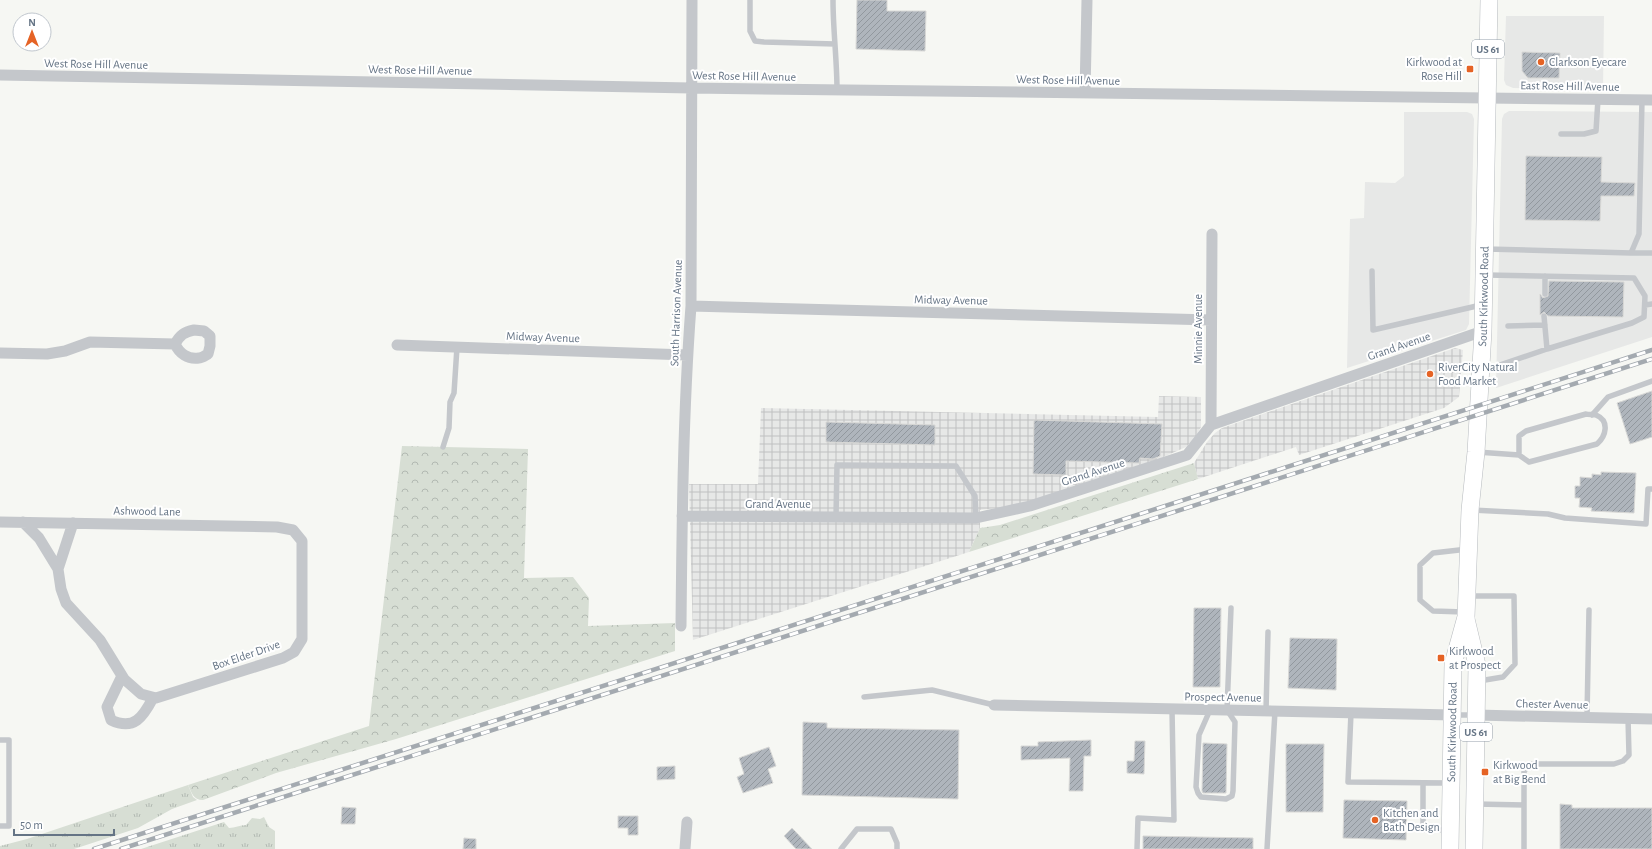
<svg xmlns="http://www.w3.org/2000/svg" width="1652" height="849" viewBox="0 0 1652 849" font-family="'Alegreya Sans',sans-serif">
<defs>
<pattern id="industrial-grid" width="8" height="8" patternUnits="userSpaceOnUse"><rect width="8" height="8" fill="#e7e8e7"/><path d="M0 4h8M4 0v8" fill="none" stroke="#bfc1c1"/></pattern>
<pattern id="grass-tufts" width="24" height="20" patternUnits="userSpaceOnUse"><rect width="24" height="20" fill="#d7ded4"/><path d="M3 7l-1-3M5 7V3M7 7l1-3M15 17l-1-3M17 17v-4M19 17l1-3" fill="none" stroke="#b2b9b2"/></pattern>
<pattern id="forest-crowns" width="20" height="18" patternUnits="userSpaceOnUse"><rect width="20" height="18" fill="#d7ded4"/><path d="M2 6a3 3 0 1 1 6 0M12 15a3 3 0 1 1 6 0" fill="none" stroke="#b2b9b2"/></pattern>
<pattern id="building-hatch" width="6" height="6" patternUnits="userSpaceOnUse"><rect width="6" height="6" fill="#afb5bc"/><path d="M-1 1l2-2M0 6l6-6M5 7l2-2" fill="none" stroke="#92989e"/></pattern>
</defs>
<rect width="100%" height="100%" fill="#f6f7f3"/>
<path fill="#e7e8e7" d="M1506 16H1604L1603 89 1513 88 1506 85 1504 80Z
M1509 111 1652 112V337L1496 388 1502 119 1504 114Z
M1404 112H1467L1472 114 1474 119 1469 324 1466 330 1347 368 1350 219 1364 218 1365 182 1395 183 1404 176Z"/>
<path fill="url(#industrial-grid)" d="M1455 348 1463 350 1459 397 1444 408 1299 455 1296 447 1198 479 1194 463 1207 442 1215 433 1222 428Z
M1159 396 1201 397V427L1196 436 1186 447 1161 458 1018 506 980 510V528L969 552 693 640 689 484H758L761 408 1158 417Z"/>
<path fill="url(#grass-tufts)" d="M188 785 193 797 197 800 172 809 138 828 74 849H0V846L27 839Z
M264 817 269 827 275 831V849H141L224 822 229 828C235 828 240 825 246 825L252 818 260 819Z"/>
<path fill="url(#forest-crowns)" d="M402 446 528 449 524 578 573 577 589 598 588 626 675 623V651L396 739 276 773 203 800C193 800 192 793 188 785L369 726Z
M1194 463 1198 479 969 552 980 528 1000 525Z"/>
<path fill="url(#building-hatch)" stroke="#d8d8d6" d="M857 0H887V11H926L925 51 856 49Z
M1522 52 1560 53 1559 78H1528L1522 71Z
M1526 156 1602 157 1601 182 1635 183 1634 196H1601L1600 221 1525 220Z
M1549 281 1624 282 1623 317 1548 316 1544 312 1540 315V294L1543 298 1548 296Z
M1652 391V437L1630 444 1617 403Z
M1034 420 1162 424 1160 456 1153 459 1140 458 1139 463 1066 461V475L1033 474Z
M826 422 935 425V445L826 442Z
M1601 472 1636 473 1634 513 1591 511 1592 508 1579 507 1580 498H1575V486H1580V477L1592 478V474L1601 475Z
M1194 608H1221L1220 687H1193Z
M1290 638 1337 639 1336 690 1288 688Z
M803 722 827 723V728L959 730 958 799 802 795Z
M1091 740V756H1084L1083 791H1069L1070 758 1021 760V746H1038V742Z
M1135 741H1145L1144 774 1127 773V761H1134Z
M1203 743 1227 744 1226 793H1203L1202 791Z
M1286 744H1324L1323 812H1286Z
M769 747 776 766 768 769 773 783 743 793 737 777 744 774 739 758Z
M675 766V779L657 780V767Z
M1344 800 1407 801 1406 840 1343 838Z
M1560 804 1572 805V808H1652V849H1560Z
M342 807 356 808 355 824H341Z
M618 816H638V835H628V828H618Z
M792 828 812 849H796L784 836Z
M1143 836 1253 838V849H1143Z
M464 838 476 839V849H463Z"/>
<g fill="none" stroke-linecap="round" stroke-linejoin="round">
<g stroke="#b7bbbf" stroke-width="18">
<g id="primary">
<path d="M1466 619 1477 665 1474 849"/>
<path id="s1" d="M1450 849 1453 664 1466 617 1470 510 1476 452 1483 331 1489 0"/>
</g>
</g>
<path stroke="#c4c7cb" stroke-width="5.5" d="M750 0V31L755 41 764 42 835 44
M833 0C833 30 837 60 837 90
M1561 134H1584L1596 131 1598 99
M1486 249 1631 253 1639 234 1642 100
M1631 253H1652
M1372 271 1373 330 1481 305
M1545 294V276
M1645 305 1652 304
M1544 316 1547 349
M1508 326 1545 325
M1482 371 1547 349 1632 323 1644 317 1645 296 1634 278 1486 275
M1592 415 1608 397 1652 381
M443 447 449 428 450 402 454 393 457 347
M1477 452 1519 455 1529 462 1597 444C1606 436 1610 421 1596 415 1593 414 1589 415 1586 414L1526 431 1519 436V455
M1472 510 1548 514 1565 518 1646 524 1648 489H1652
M836 517 837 465 956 466 975 496 976 518
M1468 596H1514L1515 664 1503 677 1479 681
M1464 612 1433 611 1420 600V565L1433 553 1468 549
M864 697 932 690 994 705
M1210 710 1199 735 1196 787 1198 793 1201 797 1226 799 1232 796 1233 791 1235 722 1227 710 1231 608
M1266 711 1268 632
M1351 713 1348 782 1449 783
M1454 715H1474
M1587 717 1589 610
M0 740H9V826H0
M1423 783V830H1448
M1476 804 1524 805
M841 849 857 829H891L897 843V849
M1137 849 1138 818 1174 820 1172 709
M1267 849 1275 711
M1524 849V772L1526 768 1533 764H1614L1623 761 1629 755 1628 718"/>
<path stroke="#c4c7cb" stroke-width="11" d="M0 75 691 88 1652 100
M1085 93 1087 0
M691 306 1211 320
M194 330 204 331 210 336V346L208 354C206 355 202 358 199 358 188 360 179 353 175 344 180 335 184 332 194 330Z
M397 345 687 355
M0 353 47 354 65 351 90 342 175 344
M1211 425 1212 234
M682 516 976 518 1030 506 1187 455 1211 425 1483 331
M0 522 277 527 293 530 302 541V639L294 652 283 658 156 698 141 694 124 679 100 640 66 603 61 589 58 569 73 523
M23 522 39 538 58 569
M681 626C682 520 683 413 691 306L692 0
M122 676 107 707 111 720C134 731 143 717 153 698
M994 705 1452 715
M1476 715 1652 719
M685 849 687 822"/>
<use href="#primary" stroke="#fff" stroke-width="17"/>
<g stroke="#a4aab0" stroke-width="4.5">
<path id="rail" d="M94 849 1652 350
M121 849 1652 359"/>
</g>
<use href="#rail" stroke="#fff" stroke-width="3" stroke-dasharray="9" stroke-linecap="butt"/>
</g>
<g fill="#e56325" stroke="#fff" stroke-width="1.5">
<circle cx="1541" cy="62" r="4"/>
<rect x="1466" y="65" width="8" height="8" rx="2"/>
<circle cx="1430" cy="374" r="4"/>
<rect x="1437" y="654" width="8" height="8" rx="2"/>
<rect x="1481" y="768" width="8" height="8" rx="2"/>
<circle cx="1375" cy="820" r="4"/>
</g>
<g text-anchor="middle" stroke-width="4" stroke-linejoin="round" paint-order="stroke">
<g fill="#fff" stroke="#939eaa" stroke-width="1">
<rect x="1472" y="40" width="32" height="18" rx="3"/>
<rect x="1460" y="723" width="32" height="18" rx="3"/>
</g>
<g font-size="11" font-weight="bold" fill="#657485">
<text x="1488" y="53">US 61</text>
<text x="1476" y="736">US 61</text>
</g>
<g font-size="12" fill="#657485" stroke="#fff" text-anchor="start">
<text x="1462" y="66" text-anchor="end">Kirkwood at<tspan x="1462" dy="14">Rose Hill</tspan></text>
<text x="1549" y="66">Clarkson Eyecare</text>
<text x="1438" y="371">RiverCity Natural<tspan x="1438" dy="14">Food Market</tspan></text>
<text x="1449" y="655">Kirkwood<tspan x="1449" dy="14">at Prospect</tspan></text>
<text x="1493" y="769">Kirkwood<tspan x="1493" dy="14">at Big Bend</tspan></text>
<text x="1383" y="817">Kitchen and<tspan x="1383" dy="14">Bath Design</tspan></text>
</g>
<g font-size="12" fill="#657485" stroke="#fff">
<text transform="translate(96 64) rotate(1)" y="4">West Rose Hill Avenue</text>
<text transform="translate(420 70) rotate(1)" y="4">West Rose Hill Avenue</text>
<text transform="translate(744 76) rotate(1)" y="4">West Rose Hill Avenue</text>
<text transform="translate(1068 80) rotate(1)" y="4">West Rose Hill Avenue</text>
<text transform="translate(1570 86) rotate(1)" y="4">East Rose Hill Avenue</text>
<text dy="4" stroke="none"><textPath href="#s1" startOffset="555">South Kirkwood Road</textPath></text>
<text transform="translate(951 300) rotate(1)" y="4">Midway Avenue</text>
<text transform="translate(676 313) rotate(-88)" y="4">South Harrison Avenue</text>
<text transform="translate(1198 329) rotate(-90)" y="4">Minnie Avenue</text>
<text transform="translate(543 337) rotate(2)" y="4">Midway Avenue</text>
<text transform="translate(1399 346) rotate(-19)" y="4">Grand Avenue</text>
<text transform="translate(1093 472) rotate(-18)" y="4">Grand Avenue</text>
<text x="778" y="508">Grand Avenue</text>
<text transform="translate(147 511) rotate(1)" y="4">Ashwood Lane</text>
<text transform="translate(246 655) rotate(-19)" y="4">Box Elder Drive</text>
<text transform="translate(1223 697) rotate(1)" y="4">Prospect Avenue</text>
<text transform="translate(1552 704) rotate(1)" y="4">Chester Avenue</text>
<text dy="4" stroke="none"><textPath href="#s1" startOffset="117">South Kirkwood Road</textPath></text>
</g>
</g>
<g transform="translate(32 32)"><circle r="19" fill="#ffffff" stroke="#c1c7ce"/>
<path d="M0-3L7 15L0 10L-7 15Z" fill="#e56325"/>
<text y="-6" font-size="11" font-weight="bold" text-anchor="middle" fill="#657485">N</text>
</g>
<path d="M14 829v6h100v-6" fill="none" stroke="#657485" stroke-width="2"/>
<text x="20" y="829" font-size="12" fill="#657485" stroke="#ffffff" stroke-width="3" paint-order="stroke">50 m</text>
</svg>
